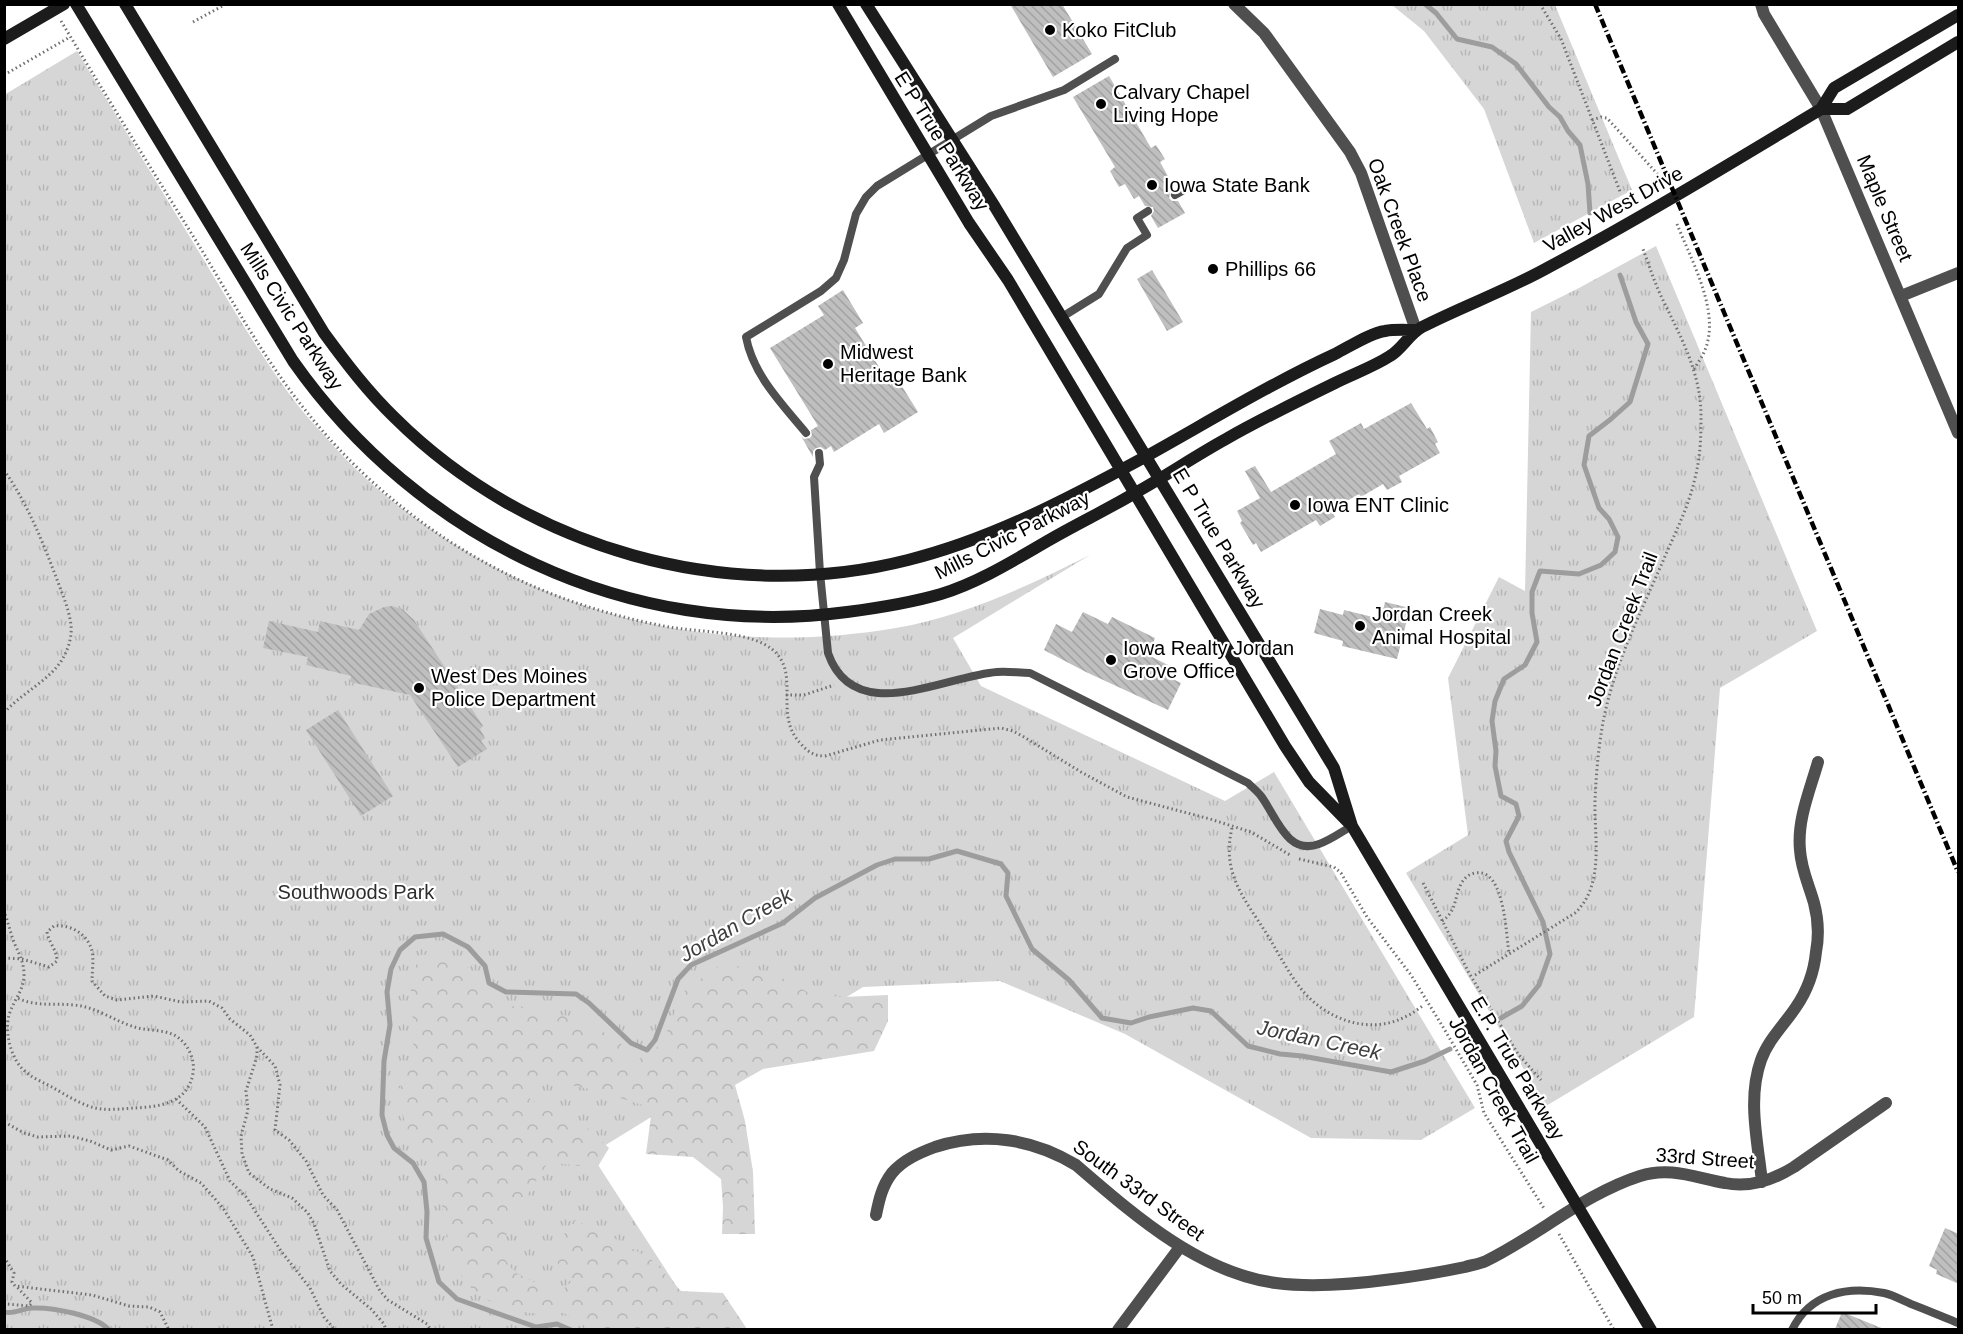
<svg xmlns="http://www.w3.org/2000/svg" width="1963" height="1334" viewBox="0 0 1963 1334" font-family="Helvetica,sans-serif">
<defs>
<pattern id="grass-tufts" width="24" height="20" patternUnits="userSpaceOnUse" patternTransform="scale(1.5)"><rect width="24" height="20" fill="#d6d6d6"/><path d="M3 7l-1-3M5 7V3M7 7l1-3M15 17l-1-3M17 17v-4M19 17l1-3" fill="none" stroke="#b6b6b6"/></pattern>
<pattern id="forest-crowns" width="20" height="18" patternUnits="userSpaceOnUse" patternTransform="scale(1.5)"><rect width="20" height="18" fill="#d6d6d6"/><path d="M2 6a3 3 0 1 1 6 0M12 15a3 3 0 1 1 6 0" fill="none" stroke="#b6b6b6"/></pattern>
<pattern id="building-back-hatch" width="6" height="6" patternUnits="userSpaceOnUse" patternTransform="scale(1.5)"><rect width="6" height="6" fill="#bfbfbf"/><path d="M-1 5l2 2M0 0l6 6M5-1l2 2" fill="none" stroke="#a2a2a2"/></pattern>
</defs>
<rect width="100%" height="100%" fill="#fff"/>
<path fill="url(#grass-tufts)" d="M1392 5H1555L1632 190 1534 243 1484 109 1424 31Z
M77 51C118 118 158 185 199 252 228 300 256 349 290 395 302 412 318 428 332 444 356 472 385 496 414 517 555 620 725 657 896 628 965 616 1028 586 1090 555L953 638 981 686 1225 801 1274 772 1475 1108 1421 1140 1311 1138 1125 1034 1000 981 863 987 591 1154 704 1329H5L4 95Z
M1656 246 1817 631 1720 688 1694 1017 1546 1106 1406 873 1468 835 1448 678 1499 577 1525 591 1531 312 1579 288Z"/>
<path fill="url(#forest-crowns)" d="M446 953 469 968 485 992 508 1006 537 1007 590 1025 620 1041 629 1064 653 1052 665 1037 682 993 722 963 773 973 811 994 843 997 888 995V1021L874 1051 763 1069 735 1085 745 1121 753 1172 755 1234H722L723 1207 721 1179 693 1157 646 1154 652 1108 598 1091 538 1078 522 1093 536 1103 583 1124 609 1148 597 1168 548 1162 518 1210 499 1251 514 1272 558 1294 573 1280 550 1255 574 1220 609 1235 652 1260 681 1291 723 1293 747 1329H588C581 1322 570 1314 560 1313 551 1312 542 1316 533 1314 520 1311 495 1305 484 1298 446 1276 439 1210 442 1172L413 1145 396 1095 410 1067 415 1032 410 1000 412 976 420 955Z"/>
<g fill="none" stroke-linecap="round" stroke-linejoin="round">
<path stroke="#9d9d9d" stroke-width="5" d="M1425 4 1436 13 1457 39 1492 47 1516 64 1549 107 1560 117 1568 131 1580 145 1588 184 1590 213
M1501 1018 1522 1006 1539 985 1550 954 1543 922 1509 852 1506 841 1519 816 1516 804 1501 796 1495 766 1496 751 1492 721 1495 701 1504 679 1525 665 1537 642 1532 613V592L1540 571 1579 574 1601 565 1615 552 1618 537 1609 519 1599 508 1584 465 1589 436 1611 419 1630 402 1648 344 1636 322 1620 275
M4 1312C13 1315 23 1308 32 1308 51 1307 96 1315 109 1330
M571 1330 557 1324 536 1327 457 1299 439 1282 426 1238 427 1212 424 1182 413 1163 394 1148 387 1135 382 1115 384 1061 390 1025 387 992 391 969 400 950 415 937 443 934 468 947 485 966 489 983 506 992 576 994 589 1003 631 1043 647 1050 655 1040 678 979 691 965 783 923 815 898 877 865 895 859H929L957 851 1001 864 1008 873 1006 896 1032 949 1069 980 1102 1018 1131 1023 1149 1017 1193 1008 1211 1011 1248 1046 1280 1054 1302 1056 1391 1072 1425 1061 1450 1049"/>
</g>
<path fill="url(#building-back-hatch)" d="M1010 4H1062L1092 54 1053 77Z
M1109 76 1151 148 1156 145 1165 159 1160 162 1169 178 1166 180 1171 190 1169 198 1172 201H1178L1185 213 1158 228 1151 216 1154 211 1153 207 1145 206 1139 196 1134 199 1125 184 1119 187 1110 171 1115 167 1073 97Z
M1152 270 1183 322 1167 331 1137 279Z
M843 290 863 323 855 328 890 385 898 380 918 412 884 433 879 424 834 452 831 446 825 450 821 447 816 448 813 451V457L801 436 804 439 810 438 812 435 811 430 818 426 770 348 824 315 818 306Z
M1411 403 1427 429 1430 427 1438 442 1435 444 1440 453 1399 476 1402 482 1387 490 1383 484 1361 497 1359 494 1331 510 1335 517 1320 526 1316 520 1261 552 1256 543 1253 545 1240 523 1242 521 1237 511 1260 498 1245 471 1255 466 1271 492 1336 454 1329 441 1361 423 1364 429Z
M1385 602 1410 608 1397 659 1342 646 1343 641 1314 633 1320 609 1343 615 1344 610 1381 619Z
M392 606 402 609 414 620 483 726 480 729 485 738 481 741 487 749 458 767 410 695 350 682 351 676 306 665 308 657 263 648 269 621 318 632 320 621 359 630 369 614 384 607Z
M1083 612 1108 624 1112 617 1155 638 1148 655 1168 665 1164 675 1181 683 1168 710 1086 672 1044 650 1056 624 1072 632Z
M338 710 393 796 361 816 306 730Z
M1945 1228 1959 1234V1284L1936 1274 1937 1270 1929 1266Z
M1842 1312 1884 1329H1835Z"/>
<g fill="none" stroke-linecap="round" stroke-linejoin="round">
<path stroke="#717171" stroke-width="3" stroke-dasharray="1.5 3" stroke-linecap="butt" d="M1540 4 1561 39 1621 194
M61 21C106 96 152 170 198 244 232 300 264 359 306 411 365 485 441 545 528 584 573 604 621 618 669 627 698 632 738 631 764 644 807 667 770 712 801 744 808 752 814 756 825 756L880 740 1001 728 1013 731 1024 737 1081 772 1127 797 1210 819 1251 832 1290 855
M193 22 226 4
M4 75 70 37
M1592 120 1601 117 1607 118 1661 178
M1677 224C1690 257 1716 304 1708 340 1706 351 1700 360 1694 369
M4 470C27 503 42 540 56 577 62 593 69 609 71 625 72 636 69 647 64 656 53 679 21 693 4 713
M786 695H804L834 685
M1232 828C1221 874 1245 899 1268 936 1279 954 1289 974 1302 990 1327 1020 1369 1035 1405 1017 1412 1014 1418 1009 1424 1005
M1299 859 1334 867 1341 873 1367 917 1411 975 1443 1027 1477 1085 1484 1113 1545 1210
M1423 883 1469 973 1518 1054 1541 1080
M4 910C7 920 10 930 13 940 18 952 24 962 24 974 24 990 15 998 10 1012 5 1025 8 1044 14 1056 21 1073 36 1079 52 1087 66 1095 84 1107 101 1109 111 1110 122 1109 133 1108 158 1107 188 1104 193 1073 195 1062 190 1048 181 1040 171 1030 156 1031 143 1029 119 1025 99 1007 74 1005 54 1003 37 1007 17 998
M1442 921C1457 911 1454 898 1461 884 1464 878 1469 874 1475 873 1505 867 1506 936 1509 953
M4 958 22 959 49 967 57 961C57 950 49 943 47 932L54 926C70 924 88 934 92 951 94 961 92 972 92 981L105 996 117 1000 154 996 181 1002 209 1001 222 1008 230 1019 250 1035 257 1047 275 1066 280 1085 275 1130 289 1140 306 1161 323 1195 337 1210 380 1291 388 1300 427 1324 431 1330
M1475 975 1575 913C1605 885 1594 837 1595 801 1596 777 1598 752 1602 728 1612 668 1642 610 1666 554 1677 529 1689 505 1695 478 1700 459 1701 439 1701 420 1702 373 1680 336 1661 296 1654 281 1649 265 1643 249
M257 1047V1056L246 1091 248 1110 241 1136 242 1154 249 1173 270 1189 292 1198 308 1213 314 1224 330 1271 341 1284 371 1309 384 1324 386 1330
M176 1099 205 1127 230 1181 246 1197 281 1251 310 1288 324 1317 335 1330
M4 1125 8 1124 24 1133 38 1137 70 1136 90 1141 111 1150 129 1146 168 1160 179 1171 201 1183 223 1208 253 1257 273 1330
M1559 1234 1614 1330
M4 1257 14 1273 12 1282 15 1286 92 1295 129 1306 149 1307 160 1312 169 1330
M4 1306 7 1304 29 1306 32 1303 17 1287"/>
<path stroke="#4f4f4f" stroke-width="8" d="M1175 195 1191 186
M1062 317 1099 294 1127 248 1147 235 1137 218 1148 211
M806 433C782 404 753 375 746 337L821 291 836 278 844 260 856 214 866 197 877 186 991 116 1064 90 1115 59
M819 453 820 464 814 477 820 573 828 653C854 728 944 676 997 672 1008 671 1019 673 1030 673L1248 783C1252 787 1257 791 1261 796 1276 816 1287 856 1319 844 1331 840 1341 832 1352 826
M1792 1330C1810 1293 1847 1286 1884 1293 1893 1295 1902 1300 1911 1304 1927 1310 1943 1317 1958 1323"/>
<path stroke="#4f4f4f" stroke-width="12" d="M1234 4 1264 33 1350 152 1361 173 1416 330
M1761 4 1764 14 1821 109 1958 433
M1901 296 1958 273
M1762 1182C1758 1143 1747 1099 1761 1060 1768 1040 1784 1025 1796 1007 1807 991 1814 972 1816 952 1819 936 1818 918 1814 903 1809 885 1801 869 1800 850 1797 820 1810 790 1818 762
M876 1215C879 1200 882 1186 892 1173 903 1160 919 1153 935 1147 984 1131 1033 1139 1076 1165 1133 1214 1199 1273 1276 1283 1314 1288 1356 1284 1393 1279 1418 1276 1441 1272 1465 1267 1472 1265 1480 1264 1486 1261 1539 1235 1584 1194 1640 1176 1670 1166 1696 1178 1725 1183 1749 1188 1773 1180 1794 1167L1886 1103
M1118 1330 1180 1247"/>
<path stroke="#1c1c1c" stroke-width="12" d="M76 4 293 361C418 539 629 641 847 612 878 608 910 603 941 594 980 582 1016 559 1051 539 1079 523 1108 509 1135 493 1166 476 1195 456 1226 439 1261 419 1298 401 1335 383 1353 374 1373 367 1390 356 1402 349 1409 334 1422 327 1463 306 1508 290 1549 267 1641 218 1731 163 1821 109L1834 88 1958 15
M125 4 324 333C346 363 368 392 395 418 527 549 727 606 908 560 992 539 1069 498 1145 457 1208 422 1270 384 1335 354 1349 347 1370 333 1385 331 1395 329 1406 330 1416 330
M838 4 969 223 1008 280 1285 746 1309 782 1349 823
M866 4 995 207 1334 768 1352 826 1651 1330
M4 39 64 4
M1821 109H1847L1958 42"/>
<path stroke="#000" stroke-width="4.5" stroke-dasharray="9 3 1.5 3" stroke-linecap="butt" d="M1595 4 1958 872"/>
</g>
<g fill="#000" stroke="#fff" stroke-width="2">
<circle cx="1050" cy="30" r="6"/>
<circle cx="1101" cy="104" r="6"/>
<circle cx="1152" cy="185" r="6"/>
<circle cx="1213" cy="269" r="6"/>
<circle cx="828" cy="364" r="6"/>
<circle cx="1295" cy="505" r="6"/>
<circle cx="1360" cy="626" r="6"/>
<circle cx="1111" cy="660" r="6"/>
<circle cx="419" cy="688" r="6"/>
</g>
<g text-anchor="middle" stroke-width="4.5" stroke-linejoin="round" paint-order="stroke">
<g font-size="20" fill="#000" stroke="#fff" text-anchor="start">
<text x="1062" y="37">Koko FitClub</text>
<text x="1113" y="99">Calvary Chapel<tspan x="1113" dy="23">Living Hope</tspan></text>
<text x="1164" y="192">Iowa State Bank</text>
<text x="1225" y="276">Phillips 66</text>
<text x="840" y="359">Midwest<tspan x="840" dy="23">Heritage Bank</tspan></text>
<text x="1307" y="512">Iowa ENT Clinic</text>
<text x="1372" y="621">Jordan Creek<tspan x="1372" dy="23">Animal Hospital</tspan></text>
<text x="1123" y="655">Iowa Realty Jordan<tspan x="1123" dy="23">Grove Office</tspan></text>
<text x="431" y="683">West Des Moines<tspan x="431" dy="23">Police Department</tspan></text>
</g>
<g font-size="20" fill="#000" stroke="#fff">
<text transform="translate(942 141) rotate(58)" y="7">E P True Parkway</text>
<text transform="translate(1885 208) rotate(67)" y="7">Maple Street</text>
<text transform="translate(1613 209) rotate(-29)" y="7">Valley West Drive</text>
<text transform="translate(1400 230) rotate(70)" y="7">Oak Creek Place</text>
<text transform="translate(292 316) rotate(57)" y="7">Mills Civic Parkway</text>
<text transform="translate(1012 535) rotate(-27)" y="7">Mills Civic Parkway</text>
<text transform="translate(1219 538) rotate(59)" y="7">E P True Parkway</text>
<text transform="translate(1622 629) rotate(-69)" y="7">Jordan Creek Trail</text>
<text transform="translate(1518 1068) rotate(59)" y="7">E.P. True Parkway</text>
<text transform="translate(1494 1090) rotate(61)" y="7">Jordan Creek Trail</text>
<text transform="translate(1705 1158) rotate(4)" y="7">33rd Street</text>
<text transform="translate(1139 1190) rotate(36)" y="7">South 33rd Street</text>
</g>
<g font-size="20" fill="#2d2d2d" stroke="#fff">
<text x="356" y="899">Southwoods Park</text>
</g>
<g font-size="21" font-style="italic" fill="#3e3e3e" stroke="#fff">
<text transform="translate(736 925) rotate(-30)" y="7">Jordan Creek</text>
<text transform="translate(1319 1040) rotate(12)" y="7">Jordan Creek</text>
</g>
</g>
<rect width="1963" height="1334" fill="none" stroke="#000000" stroke-width="12"/>
<path d="M1753 1304v9h123v-9" fill="none" stroke="#000000" stroke-width="3"/>
<text x="1762" y="1304" font-size="18" fill="#000000" stroke="#ffffff" stroke-width="4.5" paint-order="stroke">50 m</text>
</svg>
